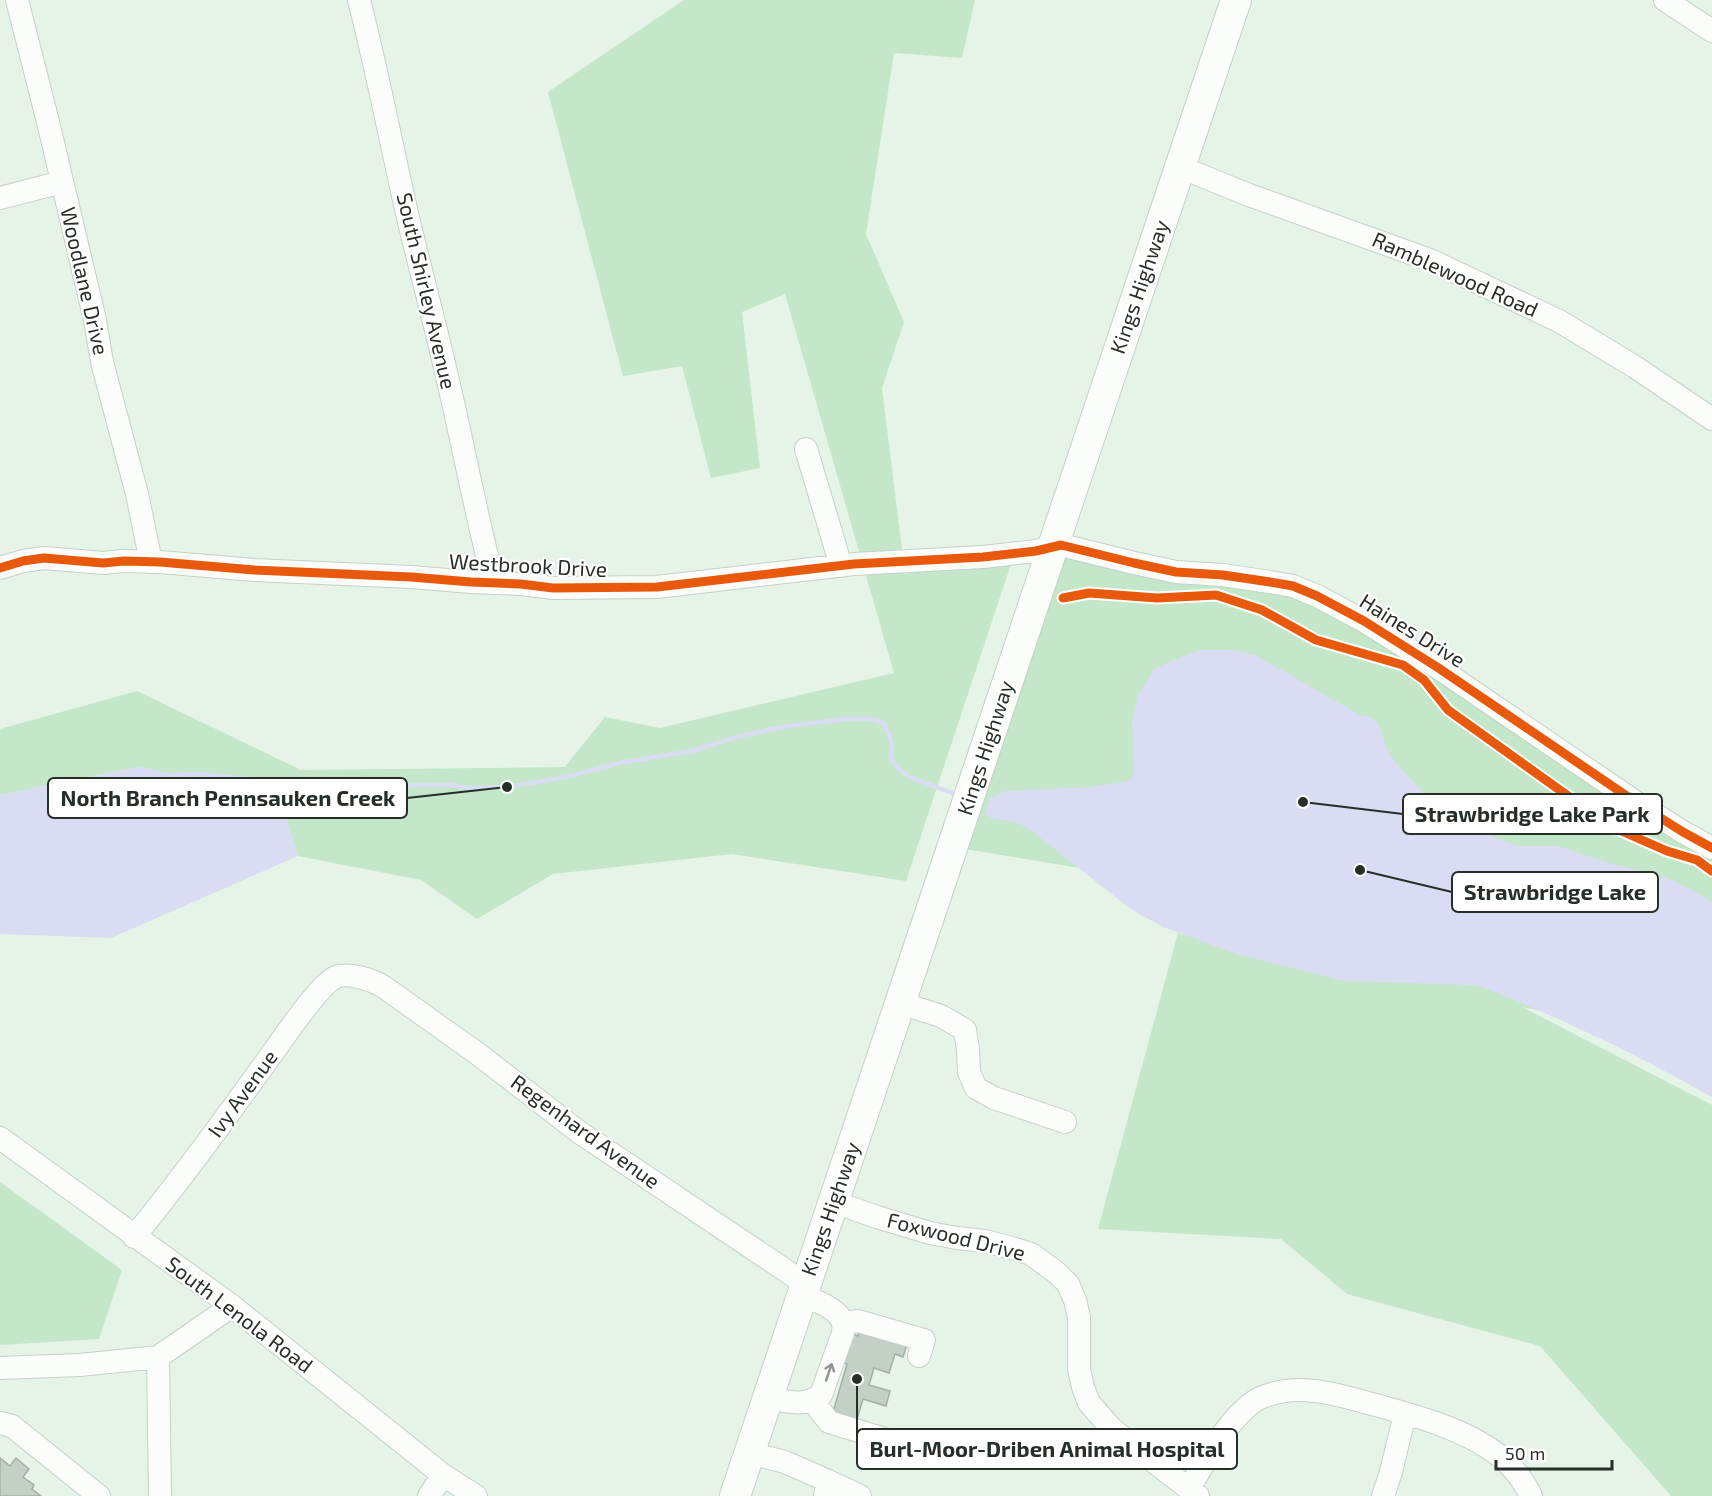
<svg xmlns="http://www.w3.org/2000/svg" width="1712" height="1496" viewBox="0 0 1712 1496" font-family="'Exo 2',sans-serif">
<rect width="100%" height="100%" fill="#e5f4e7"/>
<path fill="#c3e7c8" d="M684 0H975L962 58 894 53 866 234 904 322 882 388 905 574 1015 552 906 881 732 854 553 874 477 919 421 880 298 856 279 797 139 767 0 795V729L137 691 301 770 565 767 605 717 660 728 894 673 785 294 742 312 760 468 711 478 682 366 623 376 548 92Z
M1061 545 1317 596 1712 846V1080L1573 1017 1522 1007 1712 1105V1496H1671L1540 1346 1347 1294 1281 1239 1098 1229 1178 933 1344 981 1116 874 952 847Z
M0 1182 122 1270 99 1339 0 1345Z"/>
<path fill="#d9dcf3" d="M1199 650H1232L1255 655 1360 715 1370 717 1376 721 1381 729 1386 747 1396 763 1442 814 1449 819 1467 824 1490 836 1518 846H1558L1609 863 1668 878 1712 901V1097C1637 1055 1564 1019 1484 988L1471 985 1345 981 1237 954 1163 927 1132 910 1029 829 1016 822 993 819 985 814 990 798 1005 791 1089 787 1125 782 1134 776 1132 721 1139 694 1153 670 1171 661Z
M139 767 280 797 298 856 111 938 0 934V795Z"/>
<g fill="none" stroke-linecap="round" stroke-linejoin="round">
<path stroke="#d9dcf3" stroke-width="4.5" d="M170 775 199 774 267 781 358 787 417 785H453L467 788 507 787 567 777 619 763 692 751 736 737 782 727 846 719H872L879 721 884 724 890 737 892 746 891 757 894 763 900 770 909 777 958 795"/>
</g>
<path fill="#c4d0c5" stroke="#a4afa5" stroke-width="1.5" d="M861 1327 908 1341 903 1357 895 1354 889 1373 874 1368 869 1385 890 1391 886 1406 863 1399 857 1419 833 1412 847 1364 844 1363 853 1334 858 1336Z
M0 1458 10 1466 16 1458 29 1469 23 1477 34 1485 32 1489 41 1496H0Z"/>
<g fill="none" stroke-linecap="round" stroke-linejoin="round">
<g stroke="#c5d1c7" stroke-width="24">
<path id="minor" d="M17 0 48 122 95 320 102 362 137 494 151 562
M359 0C376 66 389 133 404 200 415 250 429 300 441 351 458 420 471 490 488 560L492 583
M1665 0 1712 31
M1180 167 1249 195 1430 260 1559 321 1635 367 1712 419
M0 198 62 182
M806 449 841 566
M0 568 23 561 44 558 103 563 124 561 160 562 254 570 411 577 471 582 521 584 553 588 657 587 854 564 983 557 1036 551 1061 545 1134 563 1176 572 1223 575 1270 582 1293 586 1317 596 1364 621 1437 667 1637 803 1683 832 1712 848
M900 1003 941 1016 965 1030 968 1049 969 1072 976 1088 994 1098 1065 1122
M0 1138 232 1306 443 1475 476 1496
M834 1202 877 1217 930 1233 957 1238 985 1241 1015 1249 1031 1254 1057 1273 1068 1284 1075 1300 1079 1317V1369L1083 1387 1089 1403 1112 1429 1198 1496
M134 1237C179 1182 220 1126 261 1069 275 1051 318 984 336 977 349 972 373 980 384 987L478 1054 579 1132 785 1270 806 1285
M843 1323 858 1321 924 1340 919 1356
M158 1357 160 1496
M0 1368 80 1365 158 1357 232 1306
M768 1398C788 1401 803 1408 821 1395L843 1333C843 1330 844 1326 843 1323 838 1308 815 1300 802 1296
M813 1401 829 1422 901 1444
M0 1423 12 1426 99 1496
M750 1453 785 1462 828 1481 825 1496
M828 1481 860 1496
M1189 1489C1205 1461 1233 1410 1262 1397 1273 1393 1286 1390 1298 1390 1327 1390 1356 1400 1383 1407 1419 1417 1459 1428 1490 1449 1508 1461 1522 1476 1531 1496
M429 1496 443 1475
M1383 1496 1391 1472 1405 1414"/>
</g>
<g stroke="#c5d1c7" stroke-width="32">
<path id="major" d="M735 1496 1236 0"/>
</g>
<use href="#minor" stroke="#fbfdfb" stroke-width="22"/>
<use href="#major" stroke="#fbfdfb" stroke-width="30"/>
<g stroke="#fff" stroke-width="13">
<path id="cycleway" d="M0 568 23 561 44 558 103 563 124 561 160 562 254 570 411 577 471 582 521 584 553 588 657 587 854 564 983 557 1036 551 1061 545 1134 563 1176 572 1223 575 1270 582 1293 586 1317 596 1364 621 1437 667 1637 803 1683 832 1712 848
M1063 598 1089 593 1157 598 1216 595 1262 610 1316 640 1403 665 1424 680 1448 710 1610 826 1667 851 1697 860 1712 871"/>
</g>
<use href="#cycleway" stroke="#e8590c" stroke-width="9"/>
</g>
<defs><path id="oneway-shaft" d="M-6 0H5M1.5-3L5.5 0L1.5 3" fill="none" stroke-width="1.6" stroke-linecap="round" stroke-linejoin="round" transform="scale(1.5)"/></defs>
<use stroke="#909691" href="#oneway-shaft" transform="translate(829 1372) rotate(-71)"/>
<g text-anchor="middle" stroke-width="4.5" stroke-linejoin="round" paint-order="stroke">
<g font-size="21" fill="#252f27" stroke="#fff">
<text transform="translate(1455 275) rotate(24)" y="7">Ramblewood Road</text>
<text transform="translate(84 281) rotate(77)" y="7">Woodlane Drive</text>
<text transform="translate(1140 287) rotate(-71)" y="7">Kings Highway</text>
<text transform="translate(426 291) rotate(77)" y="7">South Shirley Avenue</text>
<text transform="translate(528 566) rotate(3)" y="7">Westbrook Drive</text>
<text transform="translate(1412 631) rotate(32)" y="7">Haines Drive</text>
<text transform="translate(986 748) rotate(-72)" y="7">Kings Highway</text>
<text transform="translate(243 1094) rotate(-54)" y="7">Ivy Avenue</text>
<text transform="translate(585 1132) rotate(36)" y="7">Regenhard Avenue</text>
<text transform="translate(831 1209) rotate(-71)" y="7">Kings Highway</text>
<text transform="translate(956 1237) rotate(14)" y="7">Foxwood Drive</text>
<text transform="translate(239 1315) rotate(37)" y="7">South Lenola Road</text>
</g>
</g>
<path fill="none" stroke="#252f27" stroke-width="2" d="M507 787L407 798M1303 802L1403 814M1360 870L1452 892M857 1379L857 1449"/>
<g fill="#252f27" stroke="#fff" stroke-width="2">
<circle cx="507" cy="787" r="6"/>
<circle cx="1303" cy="802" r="6"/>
<circle cx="1360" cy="870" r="6"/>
<circle cx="857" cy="1379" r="6"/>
</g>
<g fill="#fff" stroke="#252f27" stroke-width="2">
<rect x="48" y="778" width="359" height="40" rx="6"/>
<rect x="1403" y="794" width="259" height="40" rx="6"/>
<rect x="1452" y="872" width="206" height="40" rx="6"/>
<rect x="857" y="1429" width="380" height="40" rx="6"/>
</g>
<g font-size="22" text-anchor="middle" font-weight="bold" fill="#252f27">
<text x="228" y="806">North Branch Pennsauken Creek</text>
<text x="1532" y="822">Strawbridge Lake Park</text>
<text x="1555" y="900">Strawbridge Lake</text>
<text x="1047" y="1457">Burl-Moor-Driben Animal Hospital</text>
</g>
<path d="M1496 1460v9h116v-9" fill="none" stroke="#252f27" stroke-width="3"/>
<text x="1505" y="1460" font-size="18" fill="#252f27" stroke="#ffffff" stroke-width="4.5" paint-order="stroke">50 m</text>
</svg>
